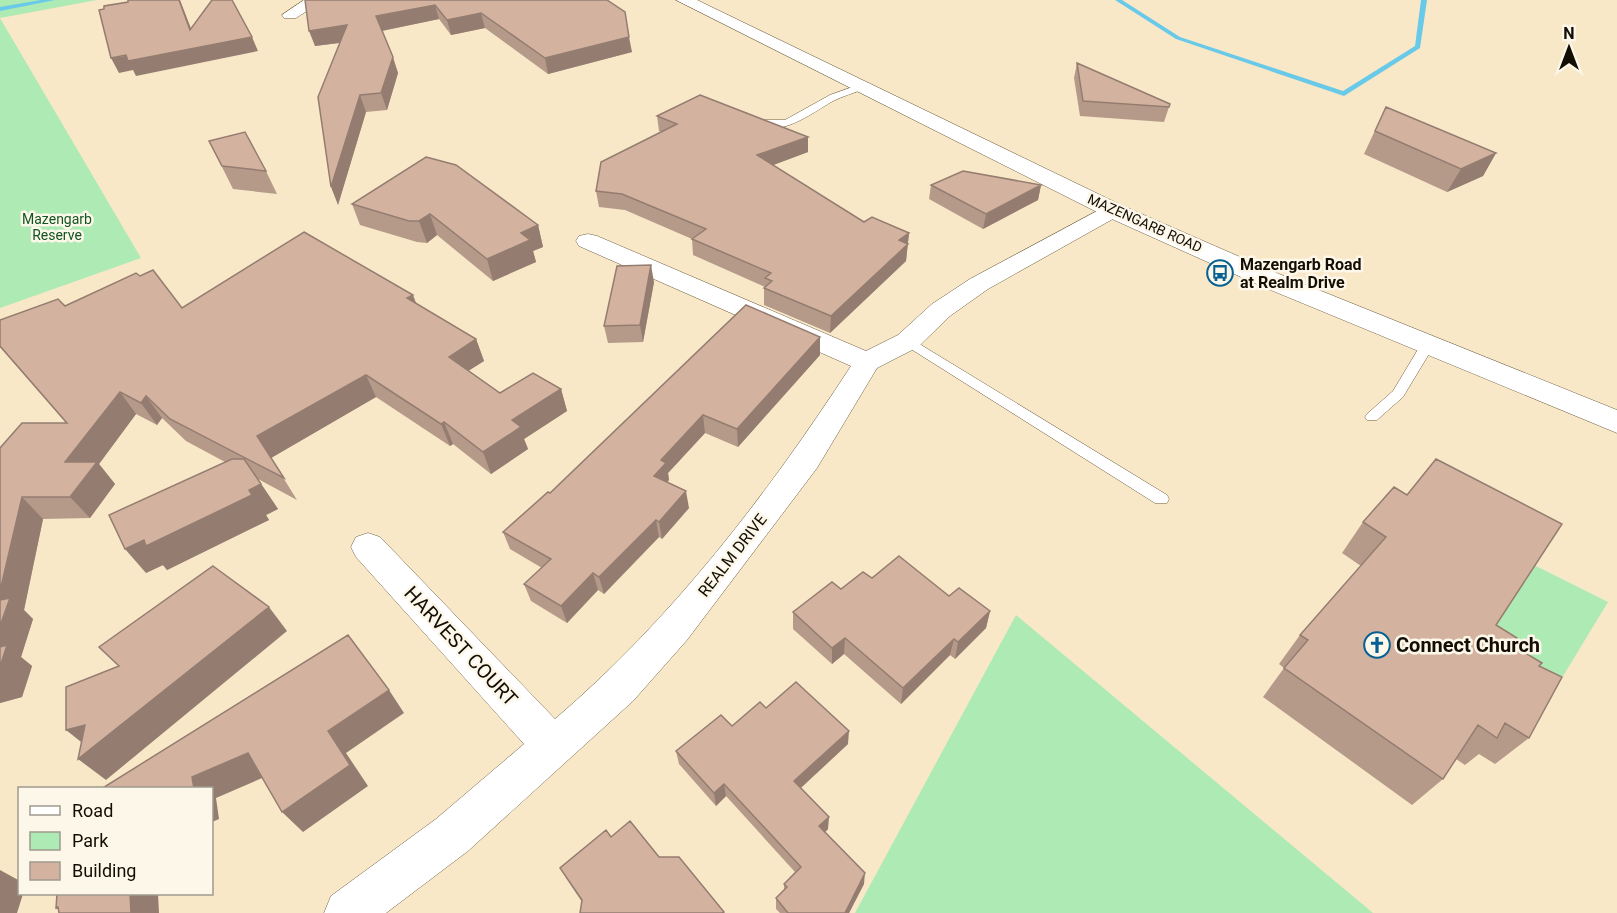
<svg xmlns="http://www.w3.org/2000/svg" width="1617" height="913" viewBox="0 0 1617 913" font-family="Roboto,sans-serif">
<rect width="100%" height="100%" fill="#f8e8c8"/>
<path fill="#aeeab4" d="M0 0H97L0 18 141 258 0 308Z
M1528 562 1608 602 1554 691 1474 622Z
M1016 615 1373 913H855Z"/>
<g fill="none" stroke-linecap="round" stroke-linejoin="round">
<path fill="#69c9e9" fill-rule="evenodd" d="M41 0H55L0 11V7Z
M1115 0H1122L1180 37 1343 91 1415 46 1421 0H1427L1420 48 1344 96 1176 39Z"/>
<g stroke="#6e6044" stroke-width="1">
<path id="service" d="M861 84 864 85V89C854 93 843 96 833 101 813 112 779 140 755 123L760 120H785L830 95Z
M908 337 1167 495 1169 499 1167 503H1155L903 344 901 341Z
M1428 340 1435 344 1403 397 1377 420H1367L1365 417 1367 414 1393 391 1423 341Z"/>
</g>
<g stroke="#6e6044" stroke-width="1">
<path id="minor" d="M304 0H324L296 18H284L282 15Z
M1112 203 1120 205 1124 210 1120 215 988 289 950 316 918 347 877 368 817 468 687 640 633 701 468 851 386 913H324L331 896 436 819 524 744 356 557 351 547 356 537 368 533 380 537 555 719C672 619 767 495 851 366L579 246 576 241 579 236 588 234 597 236 866 351 898 335 932 304 970 279Z"/>
</g>
<g stroke="#6e6044" stroke-width="1">
<path id="secondary" d="M676 0H697L1121 205 1279 274 1617 410V433L1261 286 1103 215Z"/>
</g>
<use href="#service" fill="#fff" fill-rule="evenodd"/>
<use href="#minor" fill="#fff" fill-rule="evenodd"/>
<use href="#secondary" fill="#fff" fill-rule="evenodd"/>
</g>
<path fill="#b59a8a" d="M305 0H607L632 52 548 74 485 28 451 35 439 19 382 31 398 73 387 110 366 112 338 205 340 43 315 46Z
M1077 63 1170 104 1164 122 1080 116 1074 78Z
M1386 107 1496 153 1483 176 1447 192 1364 154Z
M657 116 808 152 773 165 864 222 909 233 906 261 830 333 764 305V288L765 287 693 255 692 239 625 210 599 207 596 191 661 132 659 131Z
M209 141 266 171 277 194 233 189Z
M931 185H1041L1038 200 983 229 929 199Z
M352 204 538 225 543 247 533 251 536 262 493 281 437 235 427 243 417 242 360 225Z
M654 282 643 342 608 343 604 326Z
M416 304 476 339 484 361 468 371 500 393 561 389 567 411 524 439 528 449 491 474 453 444 450 446 376 397 271 458 297 500 258 479 278 509 266 515 269 520 167 570 163 565 146 573 225 462 186 441 162 418 157 425 136 414 99 464 115 484 90 518 43 519 24 610 33 619 21 657 32 666 22 697 0 703V704V448L66 423 0 347V320L65 306 182 308Z
M820 355 738 447 705 433 668 473 669 480 667 482 689 508 662 539 659 537 604 594 598 590 567 623 531 601 524 584 542 568 510 549 503 532 550 493Z
M1394 487 1512 645 1539 666 1529 738 1495 764 1479 754 1465 765 1456 759 1443 779 1412 805 1263 697 1284 668 1279 664 1300 635 1361 566 1342 553 1363 522Z
M872 578 949 596 990 611 986 628 955 659 950 655 901 704 844 654 832 664 793 629V612L841 589Z
M766 708 848 744 801 788 828 829 825 832 864 884 849 913H780L776 909V898L784 890V884L795 872 726 796 716 806 679 764 676 751 732 726Z
M606 830 582 902 568 881 560 868Z"/>
<path fill="#947d70" d="M179 0H180L197 44 190 30Z
M435 5 439 19 381 31 376 16Z
M481 13 485 28 451 35 447 20Z
M347 25 353 41 315 46 309 31Z
M252 37 258 51 136 76 133 70 119 73 111 58Z
M629 37 632 52 548 74 545 58Z
M393 57 398 73 387 110 381 93Z
M360 95 366 112 338 205 331 187Z
M808 137V152L757 171V155Z
M1496 153 1483 176 1447 192 1461 169Z
M1041 185 1038 200 983 229 986 214Z
M430 214 437 235 427 243 419 221Z
M538 225 543 247 533 251 536 262 493 281 487 259 521 233Z
M909 233 906 261 830 333 831 316 899 240Z
M651 265 654 282 643 342 640 325Z
M413 295 421 316 407 298Z
M820 337V355L738 447 737 429Z
M476 339 484 361 457 378 449 357Z
M366 375 376 397 271 458 257 436Z
M561 389 567 411 524 439 528 449 491 474 483 452 512 420Z
M120 392 136 414 99 464 115 484 90 518 70 497 65 462Z
M146 396 162 418 157 425 141 403Z
M703 415 705 433 668 473 669 480 657 493 654 476 661 460Z
M444 422 453 444 450 446 441 424Z
M261 484 278 509 266 515 269 520 167 570 163 565 146 573 125 549Z
M686 491 689 508 662 539 659 522Z
M22 497 43 519 24 610 33 619 21 657 32 666 22 697 0 703V704V591Z
M656 520 659 537 604 594 599 577Z
M593 573 598 590 567 623 561 606Z
M269 607 287 631 106 780 78 759 90 749 66 730Z
M990 611 986 628 955 659 958 642Z
M845 638 844 654 832 664V648Z
M954 639 950 655 901 704 903 688Z
M389 690 404 713 346 753 368 786 303 832 282 812 328 731Z
M849 731 848 744 794 794V781Z
M248 753 269 775 216 798 219 819 212 822V789H194L192 777Z
M724 784 726 796 716 806 714 793Z
M829 817 828 829 819 838V826Z
M0 870 20 881V894H23L17 913H0Z
M865 873 864 884 849 913H845Z
M130 894H158L159 913H130Z"/>
<path fill="#d3b3a0" stroke="#947d70" stroke-width="1.5" d="M128 0H179L190 30 212 0H232L252 37 128 61 126 55 111 58 99 10 104 9V6L128 2Z
M305 0H607L625 12 629 37 545 58 481 13 447 20 435 5 376 16 393 57 381 93 360 95 331 187 318 97 347 25 309 31Z
M1077 63 1170 104 1169 107 1083 101Z
M700 95 808 137 757 155 864 222 872 217 909 233 899 240 908 244 831 316 764 288 772 281 765 278 771 273 692 239 706 229 622 194 596 191 601 162 677 124 657 116Z
M1386 107 1496 153 1461 169 1375 131Z
M245 132 266 171 222 166 209 141Z
M426 157 456 165 538 225 521 233 530 240 487 259 430 214 419 221H409L352 204Z
M963 171 1041 185 986 214 931 185Z
M304 232 413 295 407 298 476 339 449 357 500 393 533 373 561 389 512 420 521 427 483 452 444 422 441 424 366 375 257 436 284 478 170 419 146 396 141 403 120 392 65 462H97L70 497H22L0 591V448L22 423H67L0 346V320L58 299 65 306 136 273 140 276 153 270 182 308Z
M651 265 640 325 604 326 617 266Z
M746 305 820 337 737 429 703 415 661 460 666 463 654 476 686 491 659 522 656 520 599 577 593 573 561 606 524 584 551 559 503 532 548 492 550 493Z
M232 459H244L261 484 249 490 252 495 146 546 144 540 125 549 109 515Z
M1436 459 1562 524 1496 625 1517 638 1512 645 1542 663 1539 666 1562 677 1529 738 1505 723 1497 738 1478 725 1443 779 1284 668 1308 640 1300 635 1386 537 1363 522 1394 487 1407 495Z
M899 556 949 596 959 588 990 611 958 642 954 639 903 688 845 638 832 648 793 612 832 582 841 589 863 572 872 578Z
M213 566 269 607 78 759 85 725 66 730V687L119 666 99 647Z
M10 598 0 626V600Z
M348 635 389 690 328 731 350 765 282 812 248 753 192 777 194 789H101Z
M7 645 0 667V647Z
M796 682 849 731 794 781 829 817 819 826 865 873 845 913H788L776 898 787 887 784 884 801 867 724 784 714 793 676 751 721 715 732 726 760 702 766 708Z
M630 821 659 857H679L724 912 722 913H580L582 900 560 868 606 830 611 837Z
M57 894H130L131 913H59L58 907 56 908Z"/>
<defs>
<g id="bus-ring" transform="scale(1.35)"><circle r="9.5" fill="#fdf7ea" stroke="#066091" stroke-width="1.5"/><path d="M-5-6H5V4H4V6H2V4H-2V6H-4V4H-5ZM-3.5-4V0h7V-4ZM-3.5 1.2v1.5H-2V1.2ZM2 1.2v1.5H3.5V1.2Z" fill="#066091"/></g>
<g id="church-ring" transform="scale(1.35)"><circle r="9.5" fill="#fdf7ea" stroke="#066091" stroke-width="1.5"/><path d="M-1.2-6h2.4v3.5h3.3v2.4h-3.3V6h-2.4V-.1h-3.3v-2.4h3.3Z" fill="#066091"/></g>
</defs>
<g fill-rule="evenodd">
<use href="#bus-ring" x="1220" y="273"/>
<use href="#church-ring" x="1377" y="645"/>
</g>
<g text-anchor="middle" stroke-width="5" stroke-linejoin="round" paint-order="stroke">
<g font-size="14" fill="#152" stroke="#fdf7ea">
<text x="57" y="224">Mazengarb<tspan x="57" dy="16">Reserve</tspan></text>
</g>
<g font-size="14" fill="#130e04" stroke="#fdf7ea">
<text transform="translate(1145 223) rotate(24)" y="5">MAZENGARB ROAD</text>
</g>
<g font-size="16" font-weight="bold" fill="#130e04" stroke="#fdf7ea" text-anchor="start">
<text x="1240" y="270">Mazengarb Road<tspan x="1240" dy="18">at Realm Drive</tspan></text>
</g>
<g font-size="16" fill="#130e04" stroke="#fdf7ea">
<text transform="translate(732 555) rotate(-52)" y="6">REALM DRIVE</text>
</g>
<g font-size="20" font-weight="bold" fill="#130e04" stroke="#fdf7ea" text-anchor="start">
<text x="1396" y="652">Connect Church</text>
</g>
<g font-size="20" fill="#130e04" stroke="#fdf7ea">
<text transform="translate(461 646) rotate(47)" y="7">HARVEST COURT</text>
</g>
</g>
<rect x="18" y="787" width="195" height="108" fill="#fdf7ea" stroke="#9f9a8e" stroke-width="1.5"/>
<rect x="30" y="806" width="30" height="9" fill="#ffffff" stroke="#9f9a8e" stroke-width="1.5"/>
<text x="72" y="817" font-size="18" fill="#130e04">Road</text>
<rect x="30" y="832" width="30" height="18" fill="#aeeab4" stroke="#9f9a8e" stroke-width="1.5"/>
<text x="72" y="847" font-size="18" fill="#130e04">Park</text>
<rect x="30" y="862" width="30" height="18" fill="#d3b3a0" stroke="#9f9a8e" stroke-width="1.5"/>
<text x="72" y="877" font-size="18" fill="#130e04">Building</text>
<g transform="translate(1569 48)" stroke="#fdf7ea" stroke-width="4.5" paint-order="stroke">
<path d="M0-4.5L10 22L0 15L-10 22Z" fill="#130e04"/>
<text y="-9" font-size="16" font-weight="bold" text-anchor="middle" fill="#130e04">N</text>
</g>
</svg>
